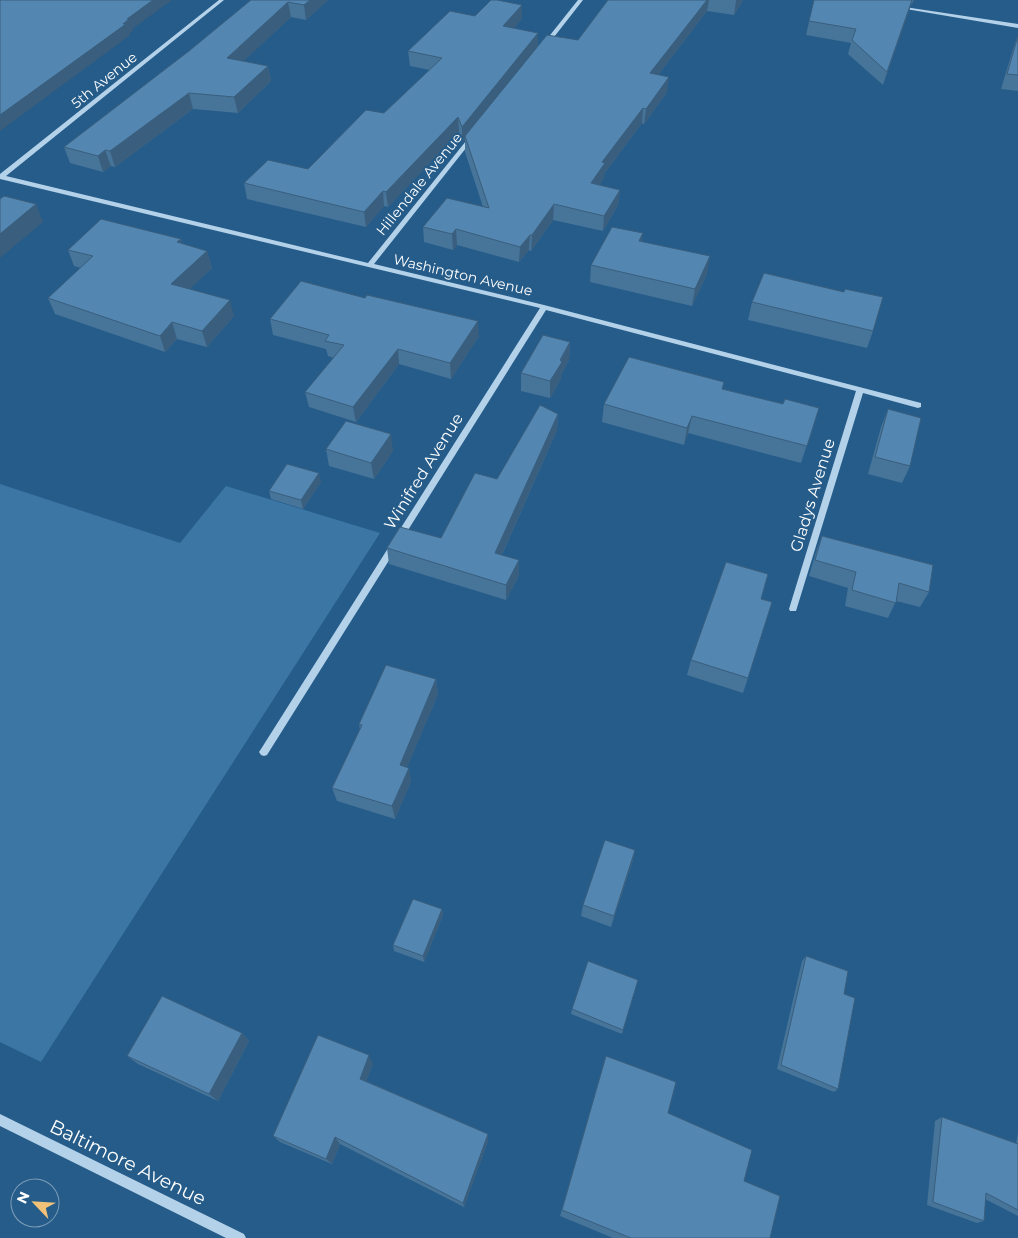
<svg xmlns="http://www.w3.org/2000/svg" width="1018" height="1238" viewBox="0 0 1018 1238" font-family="Montserrat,sans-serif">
<rect width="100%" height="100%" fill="#265c89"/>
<path fill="#3b76a5" d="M0 484 180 543 226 486 380 533 41 1062 0 1042Z"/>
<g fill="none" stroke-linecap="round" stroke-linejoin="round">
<path fill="#b3d1e9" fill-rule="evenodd" d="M219 0H224L6 176 368 263 470 136H474V138L374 264 544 305 921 403V407L918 408 863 393 796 611H790L789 609 856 391 546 310 267 755 264 756 261 755 259 752 261 749 540 308 0 179V174Z
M578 0H583L547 46H543V44Z
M898 6 1018 24V28L900 8 898 7Z
M0 1114 244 1234 246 1238H226L0 1126Z"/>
</g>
<path fill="#477499" d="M251 0H328L306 20 291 17 243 61 268 66 271 81 238 113 193 109 115 167 111 166 103 172 70 163 64 147 189 51Z
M608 0H743L734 15 707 11 658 75 667 92 644 124 642 123 604 174V178L599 185 620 190 618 205 603 231 553 220 531 251 529 250 519 262 457 245 453 250 424 242 423 227 483 207 465 152V139L462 142 459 132 388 207 384 206 366 227 247 199 244 183 308 169 384 113 430 70 410 66 408 51 475 16 522 19 514 28 538 33V46L578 40Z
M814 0H914L911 5 883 85 848 54 851 43 806 35Z
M1018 35V91L1001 89 1014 46Z
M181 239 182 244 207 251 212 268 189 289 234 316 207 347 177 339 165 352 55 314 48 298 81 268 74 266 68 250Z
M642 241 707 274 692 306 590 282 591 265Z
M844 292 873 331 867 348 748 320 752 302Z
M270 319 479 336 451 379 399 364 356 422 309 407 305 392 334 358 328 356 326 349 273 335Z
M570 342 569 360 561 375V379L550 398 521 391V373Z
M723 389 783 404 819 408 801 463 688 433 684 445 602 422 604 404Z
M888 409 910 466 902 483 868 474 881 427Z
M558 414 557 430 502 555 519 560V575L506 600 389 564 387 548 441 538Z
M326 449 393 451 374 479 329 466Z
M321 482 303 509 271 499 269 491Z
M822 536 929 592 920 607 896 601 888 618 845 606 848 588 809 576 816 552Z
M691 660 748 678 743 693 687 675Z
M436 679 438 694 407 767 411 781 395 819 337 801 332 788 360 730 359 724Z
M635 850 632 863 611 927 581 916 583 905Z
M442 909 443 915 424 962 394 951 393 945Z
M806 956 844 994 838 1089 834 1092 777 1069 802 961Z
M638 980 622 1034 571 1014 572 1009Z
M242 1033 249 1041 218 1101 138 1064 127 1056Z
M606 1056 668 1113 744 1181 770 1238H613L560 1216Z
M373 1064 366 1081 488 1134V1141L464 1207 340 1144 332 1164 280 1142 273 1136Z
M942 1117 1016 1144 1018 1132V1216L985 1199 984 1221 977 1223 927 1205 935 1121Z"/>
<path fill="#3a5e7d" d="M153 0H172L132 29 133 31 129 34V36L0 131V115L123 24 127 19Z
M310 0H328L306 20 304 5Z
M707 0H709L707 11 648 88 650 73Z
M736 0H743L734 15 736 1Z
M912 0 909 11 883 85 887 72Z
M288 2 291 17 230 74 227 58Z
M522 5V19L503 41V26Z
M538 33V48L465 136V139L462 142V127Z
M268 66 271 81 238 113 234 97Z
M669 77 667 92 644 124 646 109Z
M189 93 193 109 115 167 110 151Z
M643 108 642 123 604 174V178L590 199 591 183 602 162Z
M458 117 459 132 388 207 386 192Z
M105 150 111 166 103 172 98 156Z
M620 190 618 205 603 231 604 216Z
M383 191 384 206 366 227 364 212Z
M36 204 43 222 0 258V234Z
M554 204 553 220 531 251 532 235Z
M456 229 457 245 453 250 452 234Z
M643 233 641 251 639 241Z
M530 235 529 250 519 262 520 247Z
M181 239 186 255 177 242Z
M207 251 212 268 177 301 171 284Z
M710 256 707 274 692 306 695 289Z
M230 300 234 316 207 347 202 331Z
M478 321 479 336 451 379 450 363Z
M172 322 177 339 165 352 160 336Z
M570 342 569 360 561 375V379L550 398V381Z
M398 349 399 364 356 422 353 407Z
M558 414 557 430 496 568 495 553Z
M692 416 688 433 684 445 687 428Z
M391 434 393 451 374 479 371 463Z
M319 473 321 482 303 509 301 500Z
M519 560V575L506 600V585Z
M436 679 438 694 402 779 400 765Z
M409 768 411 781 395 819 392 806Z
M635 850 632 863 611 927 614 916Z
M442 909 443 915 424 962 423 956Z
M242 1033 249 1041 218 1101 209 1094Z
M369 1055 373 1064 364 1086 360 1079Z
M488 1134V1141L464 1207 463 1203Z
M335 1137 340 1144 332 1164 326 1159Z"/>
<path fill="#5387b2" stroke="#3a5e7d" d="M0 0H153L127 19H129L123 24H126L0 115Z
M251 0H310L304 5 288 2 227 58 268 66 234 97 189 93 110 151 105 150 98 156 64 147 189 51Z
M491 0H497L522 5 503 26 538 33 462 127 458 117 386 192 383 191 364 212 244 183 268 160 308 169 366 110 384 113 442 58 408 51 450 11 475 16Z
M608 0H707L650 73 669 77 646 109 643 108 602 162 605 163 591 183 620 190 604 216 554 204 532 235H530L520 247 456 229 452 234 423 227 447 198 489 208 465 136 547 35 578 40Z
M814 0H912L887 72 852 40 856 29 809 21Z
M1018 36V75L1007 74Z
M4 196 36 204 0 234V199Z
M101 219 181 239 177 242 207 251 171 284 230 300 202 331 172 322 160 336 48 298 93 256 68 250Z
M612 227 643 233 639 241 710 256 695 289 591 265Z
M764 273 844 292 845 289 883 297 873 331 752 302Z
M301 281 365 298 367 295 478 321 450 363 398 349 353 407 305 392 344 345 325 341 329 335 270 319Z
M543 335 570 342 560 360 562 362 550 381 521 373Z
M629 357 724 382 722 389 783 404 785 399 819 408 807 446 692 416 687 428 604 404Z
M540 405 558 414 495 553 519 560 506 585 387 548 400 527 441 538 475 473 497 479Z
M888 409 921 418 910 466 875 457Z
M346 421 391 434 371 463 326 449Z
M287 464 319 473 301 500 269 491Z
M822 536 933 565 929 592 899 583 896 603 852 590 856 572 815 560Z
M726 562 768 574 761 599 772 602 748 678 691 660Z
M386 665 436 679 400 765 409 768 392 806 332 788 362 725 359 724Z
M605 840 635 850 614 916 583 905Z
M413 899 442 909 423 956 393 945Z
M806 956 848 971 844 994 855 998 838 1089 781 1065Z
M588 961 638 980 623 1030 572 1009Z
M162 996 242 1033 209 1094 127 1056Z
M318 1035 369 1055 360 1079 488 1134 463 1203 335 1137 326 1159 273 1136Z
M606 1056 676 1082 668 1113 752 1150 744 1181 780 1196 770 1238H631L562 1210Z
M942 1117 1018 1144V1210L986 1193 984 1221 933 1202Z"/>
<g text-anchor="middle" stroke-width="4" stroke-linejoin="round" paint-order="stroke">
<g font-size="14" fill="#fff" stroke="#265c89">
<text transform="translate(104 80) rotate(-39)" y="5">5th Avenue</text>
<text transform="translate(419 184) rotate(-51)" y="5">Hillendale Avenue</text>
<text transform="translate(463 275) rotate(13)" y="5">Washington Avenue</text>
</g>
<g font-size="16" fill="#fff" stroke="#265c89">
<text transform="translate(423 471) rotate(-58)" y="6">Winifred Avenue</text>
<text transform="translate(812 495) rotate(-73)" y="6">Gladys Avenue</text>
</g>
<g font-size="19" fill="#fff" stroke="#265c89">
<text transform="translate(128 1162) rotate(26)" y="7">Baltimore Avenue</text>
</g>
</g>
<g transform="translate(35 1203) rotate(295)"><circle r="24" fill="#265c89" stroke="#7d9db8"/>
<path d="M0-4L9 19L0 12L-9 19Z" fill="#f2c278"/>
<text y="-8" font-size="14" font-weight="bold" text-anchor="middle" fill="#ffffff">N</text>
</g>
</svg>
